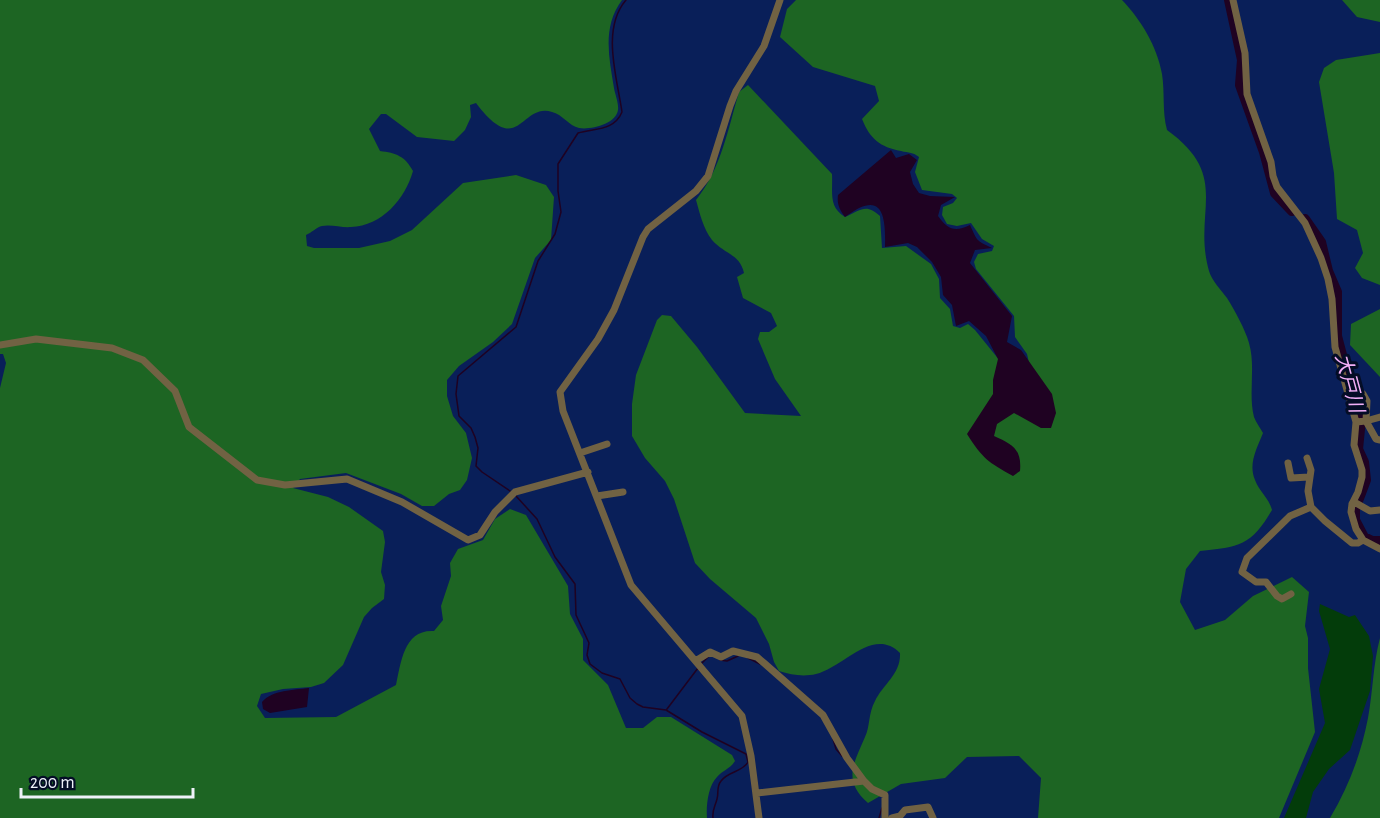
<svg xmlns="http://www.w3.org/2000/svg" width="1380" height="818" viewBox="0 0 1380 818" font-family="'Alegreya Sans','Noto Sans JP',sans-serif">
<rect width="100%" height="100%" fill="#091f59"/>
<path fill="#033c0a" d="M1320 604 1349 617 1355 615 1369 636 1373 656 1370 691 1350 750 1329 769 1313 792 1306 818H1284L1325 723 1319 689 1330 649 1319 611Z"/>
<path fill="#1d6523" d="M0 0H622C602 27 609 57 614 88 615 94 619 104 618 110 616 124 591 130 579 128 569 126 562 114 552 112 521 102 519 160 476 103L470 105 471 117 465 130 454 141 417 137 386 114H381L369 129 380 151C396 153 405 156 413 171 405 199 382 226 351 227 342 228 331 224 322 226 317 227 311 233 306 235L307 246 314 248H359L390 241 412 230 463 183 516 175 546 185 554 197 551 240 535 258 512 324 493 342 459 366 447 380V396L453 416 466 433 472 458 467 480 460 490 449 494 434 506H422L401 494 346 473 300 479 293 488 328 497 349 507 383 531 385 542 381 572 385 585 384 599 372 608 364 617 343 665 324 683 311 687 283 689 261 694 257 706 265 718 336 717 396 685C401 662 404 629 434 631L443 620 441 606 451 576 450 563 458 549 483 540 495 519 510 509 526 515 568 586 570 614 583 639V660L608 685 626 728H643L657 717H671L732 755 735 761C730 769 723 770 717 777 708 786 706 806 707 818H0V388L6 363 3 354H0Z
M796 0H1122C1141 20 1157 46 1162 74 1165 93 1162 111 1167 130 1232 177 1192 211 1209 271 1212 281 1221 290 1227 298 1235 311 1245 329 1249 343 1256 367 1248 393 1254 417 1256 422 1260 428 1263 433 1257 448 1248 464 1255 480 1259 491 1269 498 1272 510 1251 546 1239 547 1200 551L1186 569 1180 602 1195 630 1225 620 1253 596 1292 577 1309 592 1305 626 1308 638V668L1315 732 1279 818H1038L1041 778 1019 756 967 757 945 778 901 784 868 803C842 780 854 763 865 737 870 727 868 714 875 701 883 684 901 674 900 653 873 626 843 668 816 674 804 677 791 675 779 671L774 662 769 644 756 618 710 579 695 563 674 499 665 481 645 458 632 436V404L636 375 657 320 662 315 671 316 697 347 745 413 801 416 775 379 758 339 760 332H769L777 326 771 313 743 298 737 277 744 273C740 254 724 254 712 240 703 228 700 214 696 200 721 169 728 129 739 92L748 85 832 174C833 192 828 207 845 217 861 210 866 203 880 216L882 248 906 246 931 264 939 279 940 298 950 309 953 326 960 328 968 324 975 330 1013 377 1032 376 1027 354 1015 337 1014 316 976 269 974 262 978 254 992 251 994 246 982 239 971 223 957 226 947 224 942 215 943 207 953 203 957 198 952 194 922 190 915 172 919 157C913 152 909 153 901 151 880 147 870 139 862 119L879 101 875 86 813 67 780 37 787 9Z
M1342 0H1380V22L1357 17Z
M1380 53V285L1362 278 1355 268 1363 253 1357 230 1337 219 1334 173 1319 82 1324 68 1336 60Z
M1380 309V377L1350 345 1351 324Z
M1380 638V818H1330C1349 786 1361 754 1368 718 1373 691 1373 664 1380 638Z"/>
<path fill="#1f0222" d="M891 150 896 158 909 154 917 160 910 172 913 184 919 193 930 196 955 197 941 205 938 216C948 230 955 232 970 225 977 240 975 240 992 248L975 250 970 263 1012 316 1007 342 1021 350 1052 394 1056 413 1051 428H1041L1014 413 997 424 994 436C1012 444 1022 449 1020 471L1013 476C988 462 983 459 967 434L993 394V380L998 359 986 336 969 321 956 326 952 305 943 295 941 277 932 262 917 247 908 243 885 247C886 214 882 189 845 217 839 209 837 204 838 195Z
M309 688 307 707 270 713 263 709 262 702C272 690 294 690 309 688Z"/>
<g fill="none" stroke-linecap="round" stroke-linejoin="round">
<path stroke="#1f0222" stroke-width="1.5" d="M510 491 482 472 476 466 478 448 475 437 471 428 459 416 456 394 458 376 516 327 538 261 555 234 561 212 558 191V164L578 133C595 128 614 131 622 112 617 77 601 29 626 0
M516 496 537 519 555 557 575 584 576 615 589 643 587 655 590 664 602 673 620 679 630 698 637 704 643 707 666 710 702 732 746 754 748 762C743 772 728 771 721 781 716 787 719 793 717 799 715 807 712 810 713 818
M748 658 760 664
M720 660 727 661 738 656
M701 664 708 657
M667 709 698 668
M833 739 836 749 842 756
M879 818 882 808"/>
<path stroke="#1f0222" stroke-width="10" d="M1229 0 1242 60 1240 85 1264 152 1275 193 1292 211
M1305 219 1321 242 1328 271 1337 292V336L1353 397 1361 419 1358 449 1364 462 1366 480 1355 509V520L1364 537 1372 541H1380"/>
<path stroke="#716243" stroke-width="7" d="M1233 0 1245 53 1247 94 1271 162 1273 176 1277 187 1305 223 1321 258 1328 279 1332 299 1335 347 1356 422 1354 445 1362 470V477L1358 492 1352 504 1351 512 1356 529 1363 540 1380 549
M0 345 36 339 112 348 143 360 175 391 189 427 257 480 285 485 347 479 402 502 468 540 480 535 495 512 515 492 588 472
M1363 394 1367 401 1366 421 1380 417
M1356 422 1366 421 1376 439 1380 440
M580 453 607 444
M1307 458 1311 470 1308 491 1311 507 1325 521 1352 543H1358L1363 540
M1288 463 1291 478 1309 477
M597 496 623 492
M1352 504 1356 503 1370 511 1380 510
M1291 594 1282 599 1277 596 1266 582H1256L1242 572 1247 558 1290 516 1311 507
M697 660 710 652 721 657 733 651 757 657 764 663 823 715 847 758 864 781
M757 793 864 781 872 789 885 795V818
M759 818 751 756 742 716 631 585 563 411 560 392 598 339 614 310 643 237 648 229 696 191 708 176 730 106 736 91 764 46 780 0
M892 818 900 816 905 810 928 807 933 818"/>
</g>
<g text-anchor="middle" stroke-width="6" stroke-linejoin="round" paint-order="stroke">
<g font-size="20" font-style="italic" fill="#f2aff7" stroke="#040d26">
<text transform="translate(1350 383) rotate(75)" y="7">大戸川</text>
</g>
</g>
<path d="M21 788v9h172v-9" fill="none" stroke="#edf1f8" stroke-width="3"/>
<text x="30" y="788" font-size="18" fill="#edf1f8" stroke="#040d26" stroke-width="4.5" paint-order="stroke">200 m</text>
</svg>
